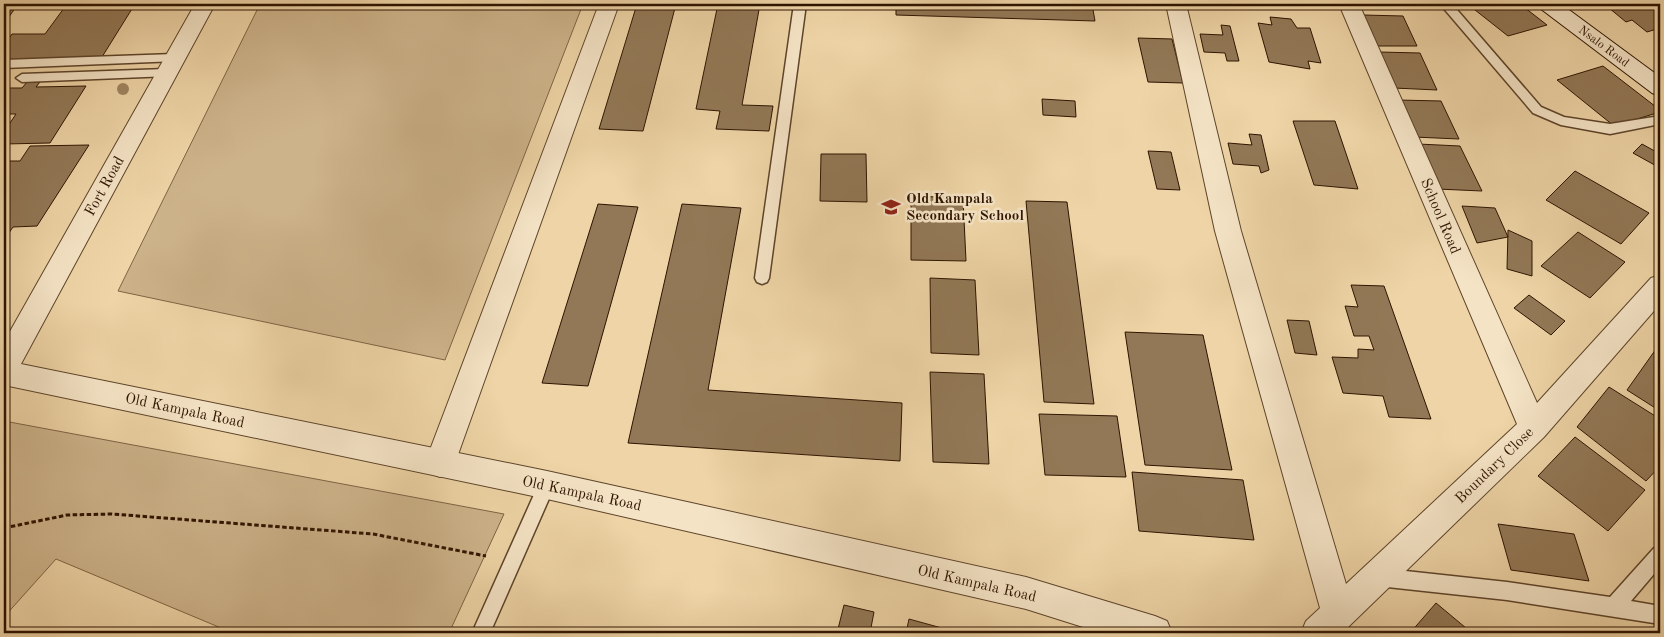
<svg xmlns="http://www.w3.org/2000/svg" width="1664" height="637" viewBox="0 0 1664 637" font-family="'Old Standard TT',serif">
<rect width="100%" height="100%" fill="#eed4a6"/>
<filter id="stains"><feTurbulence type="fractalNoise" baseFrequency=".004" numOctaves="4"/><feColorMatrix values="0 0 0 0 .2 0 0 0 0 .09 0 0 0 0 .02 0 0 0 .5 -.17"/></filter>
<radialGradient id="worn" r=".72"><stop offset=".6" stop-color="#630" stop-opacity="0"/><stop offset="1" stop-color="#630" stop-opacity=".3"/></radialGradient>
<path fill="#cdb38a" stroke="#7e6445" d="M260 4H583L445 360 118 291Z
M4 421 504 514 449 633H233L56 559 4 617Z"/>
<path fill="#927856" stroke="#2e1400" d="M4 4H18L4 24Z
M67 4H135L102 57 4 60V45L12 34H45Z
M637 4H676L643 131 599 129Z
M718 4H760L742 105 773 106 769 131 716 129 720 111 696 109Z
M896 4H1092L1095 21 896 15Z
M1477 4H1520L1547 25 1508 36 1470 6Z
M1616 4H1660V28L1647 32 1632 20 1626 22 1609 8Z
M1363 15 1403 16 1417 46H1375Z
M1270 17 1291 19 1297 28H1310L1321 63 1308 61 1310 69 1269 62 1258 23 1272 25Z
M1221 25 1230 26 1239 61H1227L1225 53 1204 52 1200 34 1223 35Z
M1138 38 1172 39 1183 83 1148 82Z
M1379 52 1420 53 1437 90 1394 88Z
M1603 66 1660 110V112L1614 126 1557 80Z
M27 82H40L36 87 86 86 50 143 4 144V129H6L16 114H4V96L9 88H22Z
M1042 99 1075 101 1076 117 1043 115Z
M1398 100 1441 101 1459 139 1414 137Z
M1293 121H1335L1358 189 1314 185Z
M1249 134 1261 135 1269 170 1261 173 1259 166 1233 164 1228 143 1252 145Z
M1418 144 1460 146 1482 191 1437 189Z
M1642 144 1660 154V168L1633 153Z
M89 145 37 226 13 227 4 240V161H20L30 146Z
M1148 151 1171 152 1180 190 1157 189Z
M821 154H866L867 202 820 201Z
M1575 171 1649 213 1621 244 1546 200Z
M911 196 963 198 966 261 911 260Z
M1026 201 1067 202 1094 404 1044 402Z
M598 204 638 207 588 386 542 383Z
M682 204 741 208 708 390 902 403 900 461 628 443Z
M1462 206 1495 208 1508 237 1477 243Z
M1508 230 1532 241V276L1507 269Z
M1578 232 1625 262 1590 298 1541 266Z
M930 278 975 280 979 355 931 353Z
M1351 285 1384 286 1431 419 1389 417 1383 396 1343 393 1332 357 1358 358V349L1374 350 1369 336H1354L1345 306 1358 307Z
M1529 295 1565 321 1551 335 1514 308Z
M1287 320 1309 321 1317 355 1295 353Z
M1125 332 1203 335 1232 470 1145 465Z
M1656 349 1660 352V411L1627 390Z
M930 372 984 374 989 464 933 462Z
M1609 387 1660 419V466L1646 481 1577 427Z
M1039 414 1117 416 1126 477 1045 475Z
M1575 437 1645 490 1608 531 1538 476Z
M1132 472 1243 480 1254 540 1139 531Z
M1498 524 1574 534 1589 581 1511 570Z
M1436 603 1472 633H1410Z
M844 605 874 612 870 633H837Z
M909 619 960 633H906Z"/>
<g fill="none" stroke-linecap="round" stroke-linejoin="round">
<g stroke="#5e442a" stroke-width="3">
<path id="service" d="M794 4H806L769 278 767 282 762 284 757 282 755 278Z
M1440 4H1452L1541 107 1564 117 1610 124 1660 116V124L1610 134 1561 125 1533 113Z
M174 54 180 58 178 61 4 68V60Z
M166 69 172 73 170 76 22 82 16 78 22 74Z
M547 477 553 479 555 485 490 633H472L541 479Z
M1660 545V567L1631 601 1660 606V624L1507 600 1378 586 1372 583 1369 577 1372 571 1378 568 1507 582 1610 597 1654 548Z"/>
</g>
<g stroke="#5e442a" stroke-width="2">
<path id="minor" d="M599 4H619L455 463 451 473 440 477 429 473 425 463Z
M1166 4H1186L1241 231 1346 584 1517 424 1339 4H1359L1537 403 1651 278 1660 275V304L1544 437 1342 633H1301L1306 621 1320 608 1215 231Z"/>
</g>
<g stroke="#5e442a" stroke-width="2">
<path id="tertiary" d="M195 4H215L21 364 547 471 1026 577 1155 616 1167 621 1172 633H1102L1026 609 547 499 4 385V342Z"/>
</g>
<g stroke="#2e1400" stroke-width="2">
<path id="secondary" d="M1538 4H1561L1660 77V96L1652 93 1541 9Z"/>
</g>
<path stroke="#2e1400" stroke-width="3" stroke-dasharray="4.5 2.5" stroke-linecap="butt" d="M4 528 67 515 112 514 373 534 486 556"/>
<use href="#service" fill="#f4e3c5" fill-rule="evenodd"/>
<use href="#minor" fill="#f4e3c5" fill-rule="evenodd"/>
<use href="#tertiary" fill="#f4e3c5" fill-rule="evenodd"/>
<use href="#secondary" fill="#f4e3c5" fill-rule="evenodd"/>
</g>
<circle fill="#9f8561" cx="123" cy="89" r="6"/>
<defs>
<g id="school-bare" transform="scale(1.5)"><path d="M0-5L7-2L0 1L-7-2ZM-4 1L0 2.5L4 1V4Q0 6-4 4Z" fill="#8f2418" stroke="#f4e3c5" stroke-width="2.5" paint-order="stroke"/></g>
</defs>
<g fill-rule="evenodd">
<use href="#school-bare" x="891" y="207"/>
</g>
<g text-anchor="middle" stroke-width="5" stroke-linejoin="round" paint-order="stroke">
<g font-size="12" fill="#2e1400" stroke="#f4e3c5">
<text transform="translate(1604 46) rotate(37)" y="4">Nsalo Road</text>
</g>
<g font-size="15" fill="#2e1400" stroke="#f4e3c5">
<text transform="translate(104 186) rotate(-61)" y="5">Fort Road</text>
<text transform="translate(1441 216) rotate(67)" y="5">School Road</text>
<text transform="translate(185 410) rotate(12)" y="5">Old Kampala Road</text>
<text transform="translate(1494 465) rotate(-44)" y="5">Boundary Close</text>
<text transform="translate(582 493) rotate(12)" y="5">Old Kampala Road</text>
<text transform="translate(977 583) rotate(13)" y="5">Old Kampala Road</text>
</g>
<g font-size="15" font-weight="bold" fill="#2e1400" stroke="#f4e3c5" text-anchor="start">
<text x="906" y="203">Old Kampala<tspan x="906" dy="17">Secondary School</tspan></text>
</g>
</g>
<rect width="1664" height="637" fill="none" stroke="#eed4a6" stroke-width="20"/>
<rect x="5" y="5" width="1654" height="627" fill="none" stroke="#2e1400" stroke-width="2.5"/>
<rect x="10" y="10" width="1644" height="617" fill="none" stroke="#2e1400"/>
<rect width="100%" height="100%" filter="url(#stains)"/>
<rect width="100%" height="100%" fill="url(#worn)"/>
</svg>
